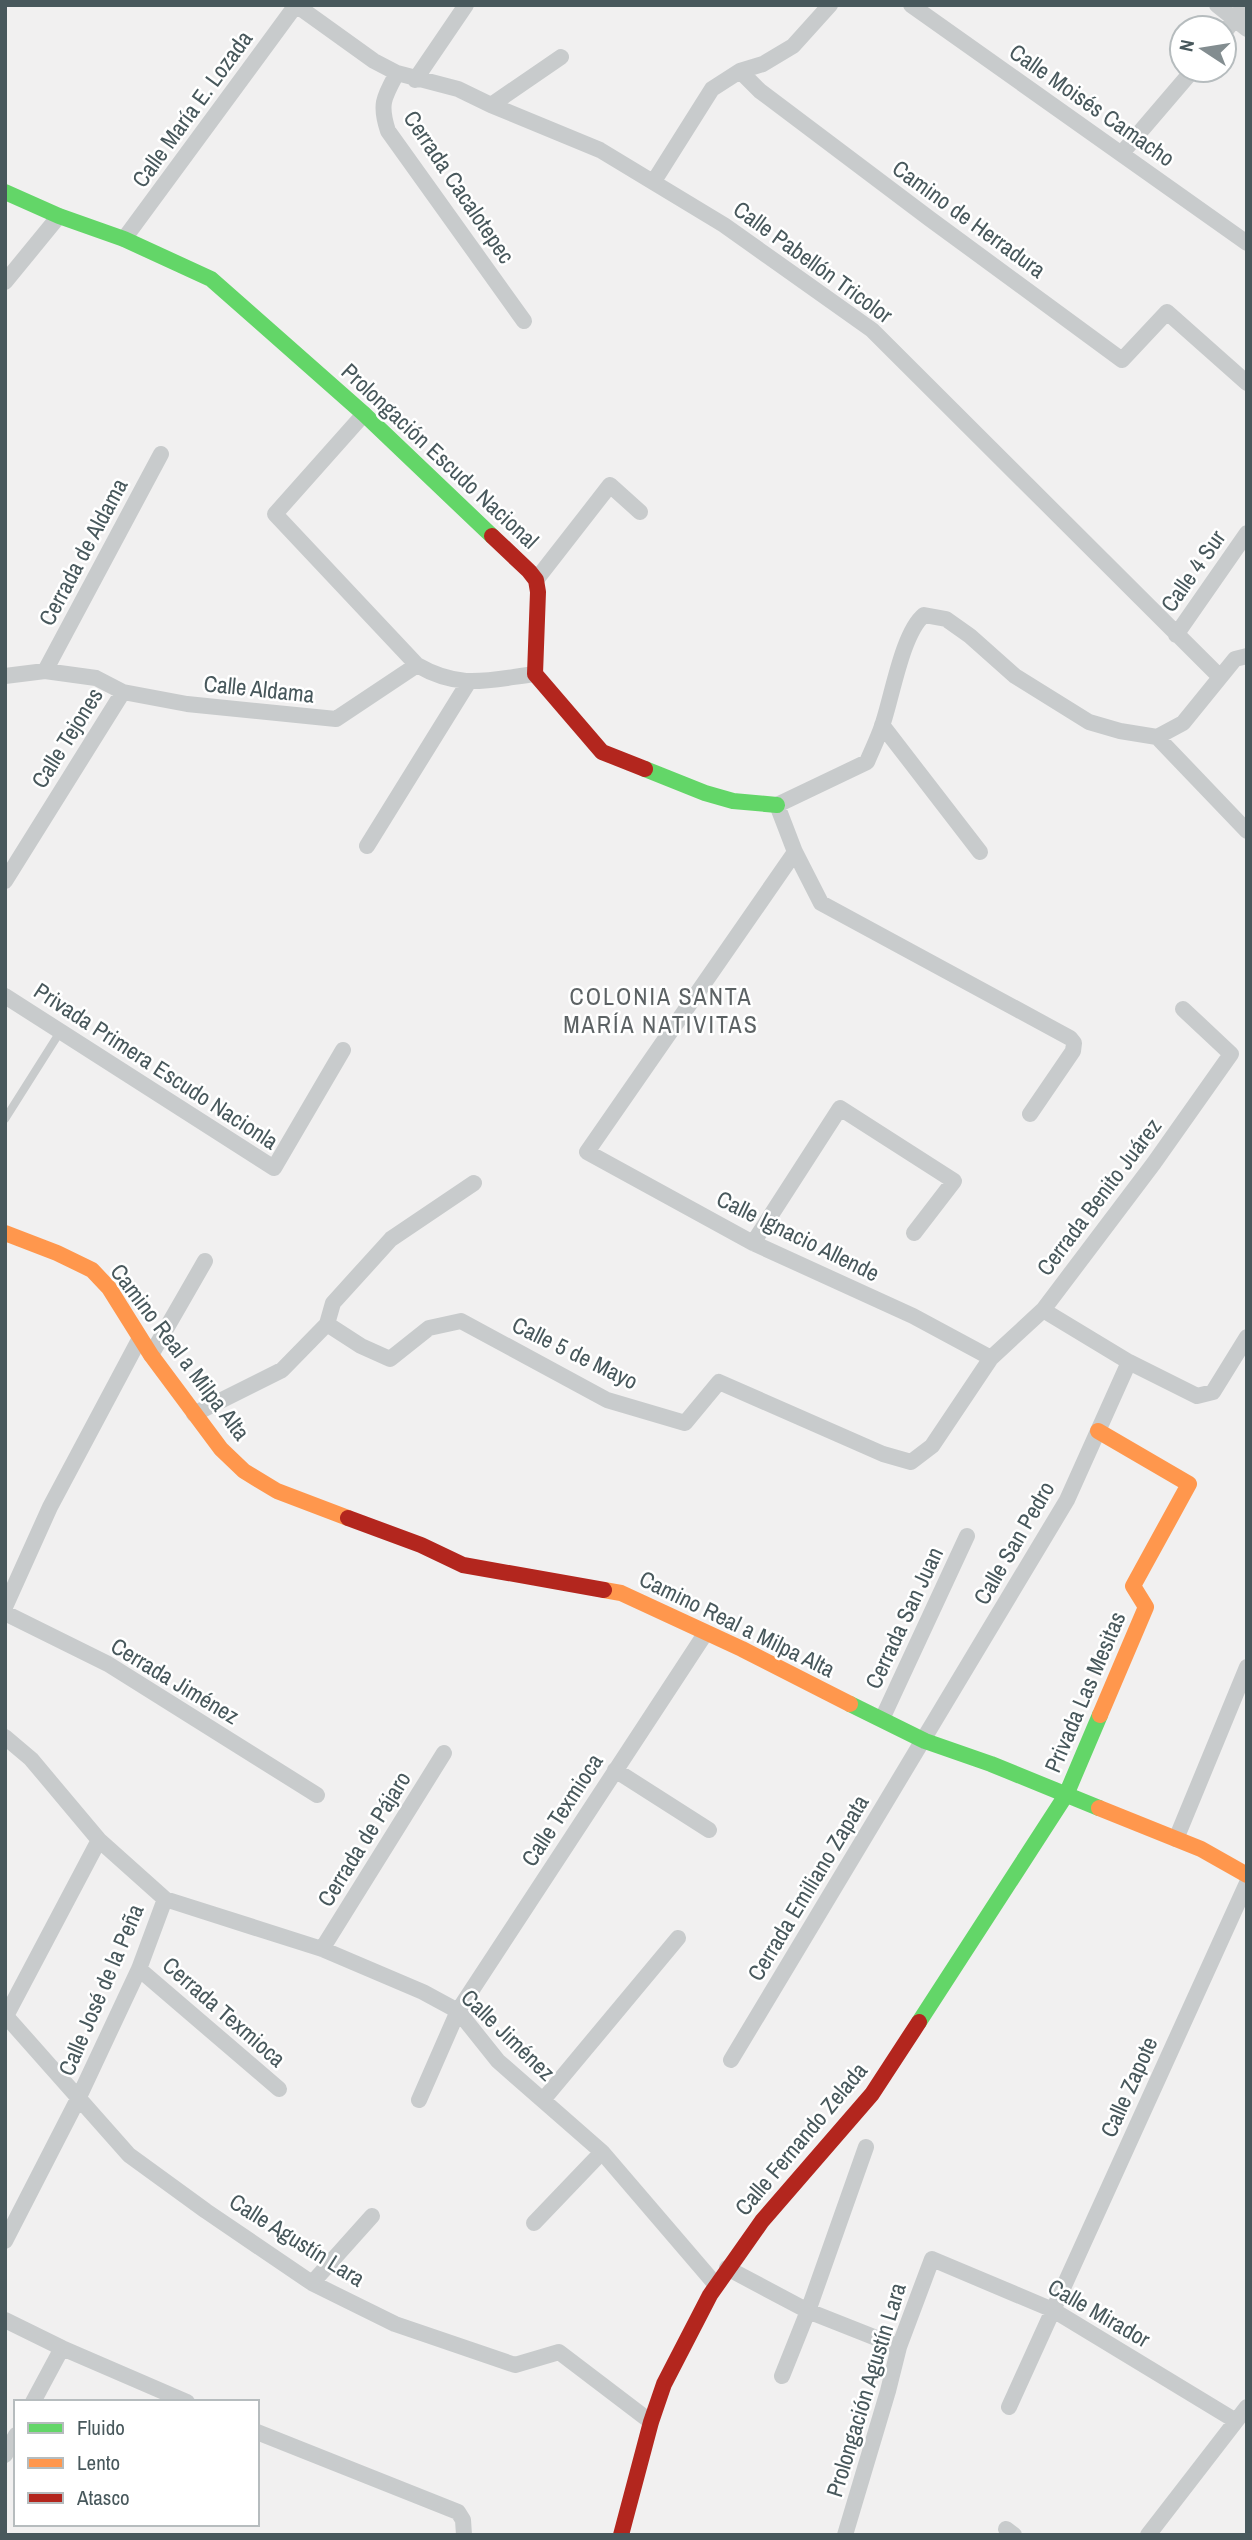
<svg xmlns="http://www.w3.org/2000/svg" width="1252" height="2540" viewBox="0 0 1252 2540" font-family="'Archivo Narrow',sans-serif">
<rect width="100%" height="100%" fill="#f1f0f0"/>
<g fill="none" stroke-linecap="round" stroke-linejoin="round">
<path stroke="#c8cbcc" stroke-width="8" d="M5 1119 60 1032"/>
<path stroke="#c8cbcc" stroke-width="16" d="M296 5 374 61 397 73 458 89 491 105 600 150 724 225 872 330 1219 676
M911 5 1247 243
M1217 5 1247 29
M1224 33 1245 5
M740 71 760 91 930 219 1122 360 1167 312 1247 383
M397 73C384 97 379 104 388 131L524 321
M415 80 466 5
M491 105 561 57
M1122 153 1193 70
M654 181 712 89 740 71 763 64 793 46 830 5
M124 239 296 5
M5 282 59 216
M364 414 275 514 417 665C460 690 488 680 535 674
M536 580 610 485 640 512
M1176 635 1247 533
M45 671 161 454
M5 676 45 671 96 678 123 692 187 704 336 719 417 665
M882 725 980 852
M1157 737 1247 831
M367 846 468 683
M795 852 587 1152 753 1243 913 1316 991 1358
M5 881 123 692
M5 996 274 1168 343 1050
M1030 1114 1073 1051 1074 1043 1070 1038 821 903 795 852 777 805 867 762C872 750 878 738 882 726 892 698 902 633 924 615L946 619 970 636 1015 676 1089 722 1120 731 1157 737 1183 723 1235 659 1247 656
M753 1243 840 1108 954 1181 914 1233
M1043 1310 1129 1362 1197 1396 1213 1392 1247 1337
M327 1324 361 1346 390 1359 429 1328 461 1321 607 1400 685 1423 719 1382 883 1454 911 1462 932 1446 991 1358 1043 1310 1154 1163 1231 1054 1183 1009
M327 1324 333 1303 391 1239 474 1183
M151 1355 205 1261
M194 1414 282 1370 327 1324
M5 1607 50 1507 140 1338
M5 1613 108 1664 317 1795
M882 1719 967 1536
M5 1737 31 1759 99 1840 165 1899 322 1949 423 1992 458 2011 498 2061 602 2152 716 2285
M615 1770 709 1830
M1176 1839 1247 1667
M322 1949 444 1753
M139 1969 279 2089
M5 2015 129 2155 206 2211 312 2283 395 2324 515 2365 559 2352 651 2422
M6 2016 99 1840
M731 2060 1067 1500 1129 1362
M419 2100 458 2011 705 1634
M543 2100 678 1938
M534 2223 602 2152
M5 2241 78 2099 139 1969 165 1899
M727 2268 808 2311 899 2347
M312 2283 372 2216
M5 2320 62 2348 187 2402
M782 2376 808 2311 866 2147
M33 2402 62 2348
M1009 2407 1247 1883
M257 2432 458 2512 463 2520 464 2535
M5 2455 16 2435
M1006 2529 1014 2535
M845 2535 888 2391 899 2347 932 2259 1053 2310 1236 2421
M1148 2535 1247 2407"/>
<path stroke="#63d668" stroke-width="16" d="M5 192 59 216 124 239 211 279 364 414 492 536
M645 769 705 793 733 801 777 805
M850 1704 925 1741 991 1764 1099 1808
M919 2022 1066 1795 1100 1715"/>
<path stroke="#ff974d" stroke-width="16" d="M5 1233 57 1253 92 1270 109 1288 151 1355 221 1449 244 1471 277 1491 348 1518
M1098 1431 1189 1484 1133 1586 1146 1607 1100 1715
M604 1590 621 1593 742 1649 850 1704
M1099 1808 1201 1849 1247 1875"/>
<path stroke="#b3261e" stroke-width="16" d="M492 536 529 571 536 580 538 592 535 674 602 752 645 769
M348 1518 421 1545 463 1565 604 1590
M621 2535 651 2422 664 2384 710 2295 762 2221 872 2094 919 2022"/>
</g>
<g text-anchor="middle" stroke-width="5" stroke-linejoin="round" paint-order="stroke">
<g font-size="23" fill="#48585c" stroke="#fff">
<text transform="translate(1092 105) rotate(35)" y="8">Calle Moisés Camacho</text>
<text transform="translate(192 109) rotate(-54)" y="8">Calle María E. Lozada</text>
<text transform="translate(459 187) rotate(56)" y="8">Cerrada Cacalotepec</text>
<text transform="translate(969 219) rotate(36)" y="8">Camino de Herradura</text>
<text transform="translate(813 262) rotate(36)" y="8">Calle Pabellón Tricolor</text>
<text transform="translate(440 456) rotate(43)" y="8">Prolongación Escudo Nacional</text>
<text transform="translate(83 552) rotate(-62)" y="8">Cerrada de Aldama</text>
<text transform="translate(1193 571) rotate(-55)" y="8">Calle 4 Sur</text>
<text transform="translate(259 689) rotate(6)" y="8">Calle Aldama</text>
<text transform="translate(67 738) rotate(-58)" y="8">Calle Tejones</text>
<text transform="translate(156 1066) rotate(33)" y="8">Privada Primera Escudo Nacionla</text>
<text transform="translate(1099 1197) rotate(-53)" y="8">Cerrada Benito Juárez</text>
<text transform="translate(798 1236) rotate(26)" y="8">Calle Ignacio Allende</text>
<text transform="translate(180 1352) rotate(53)" y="8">Camino Real a Milpa Alta</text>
<text transform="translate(575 1353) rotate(26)" y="8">Calle 5 de Mayo</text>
<text transform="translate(1014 1543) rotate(-60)" y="8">Calle San Pedro</text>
<text transform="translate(904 1618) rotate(-65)" y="8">Cerrada San Juan</text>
<text transform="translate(737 1624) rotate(26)" y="8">Camino Real a Milpa Alta</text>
<text transform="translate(175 1681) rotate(31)" y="8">Cerrada Jiménez</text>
<text transform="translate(1085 1692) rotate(-67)" y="8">Privada Las Mesitas</text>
<text transform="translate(562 1810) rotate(-57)" y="8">Calle Texmioca</text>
<text transform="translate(364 1839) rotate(-58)" y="8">Cerrada de Pájaro</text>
<text transform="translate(808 1888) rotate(-59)" y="8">Cerrada Emiliano Zapata</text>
<text transform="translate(101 1990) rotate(-67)" y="8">Calle José de la Peña</text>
<text transform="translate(224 2012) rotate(41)" y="8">Cerrada Texmioca</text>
<text transform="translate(508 2035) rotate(44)" y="8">Calle Jiménez</text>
<text transform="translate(1129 2087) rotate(-66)" y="8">Calle Zapote</text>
<text transform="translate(801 2139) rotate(-50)" y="8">Calle Fernando Zelada</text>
<text transform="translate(297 2240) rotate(32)" y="8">Calle Agustín Lara</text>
<text transform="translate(1099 2313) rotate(30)" y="8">Calle Mirador</text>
<text transform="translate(866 2390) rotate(-73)" y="8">Prolongación Agustín Lara</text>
</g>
<g font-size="24" letter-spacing="2" fill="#5c6264" stroke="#fff">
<text x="661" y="1005">COLONIA SANTA<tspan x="661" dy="28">MARÍA NATIVITAS</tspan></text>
</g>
</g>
<rect width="1252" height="2540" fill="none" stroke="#48585c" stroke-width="14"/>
<rect x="14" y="2400" width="245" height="126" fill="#ffffff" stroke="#b6bcbe" stroke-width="2"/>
<rect x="28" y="2423" width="35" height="10" fill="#63d668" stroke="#b6bcbe" stroke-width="2"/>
<text x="77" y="2435" font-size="21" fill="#48585c">Fluido</text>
<rect x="28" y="2458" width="35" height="10" fill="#ff974d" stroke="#b6bcbe" stroke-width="2"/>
<text x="77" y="2470" font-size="21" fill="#48585c">Lento</text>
<rect x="28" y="2493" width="35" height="10" fill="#b3261e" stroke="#b6bcbe" stroke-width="2"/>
<text x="77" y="2505" font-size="21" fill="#48585c">Atasco</text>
<g transform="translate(1203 49) rotate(282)"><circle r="33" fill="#ffffff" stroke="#b6bcbe" stroke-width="2"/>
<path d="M0-5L12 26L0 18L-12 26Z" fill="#838d90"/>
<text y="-10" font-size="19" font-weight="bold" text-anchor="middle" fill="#48585c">N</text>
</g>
</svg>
